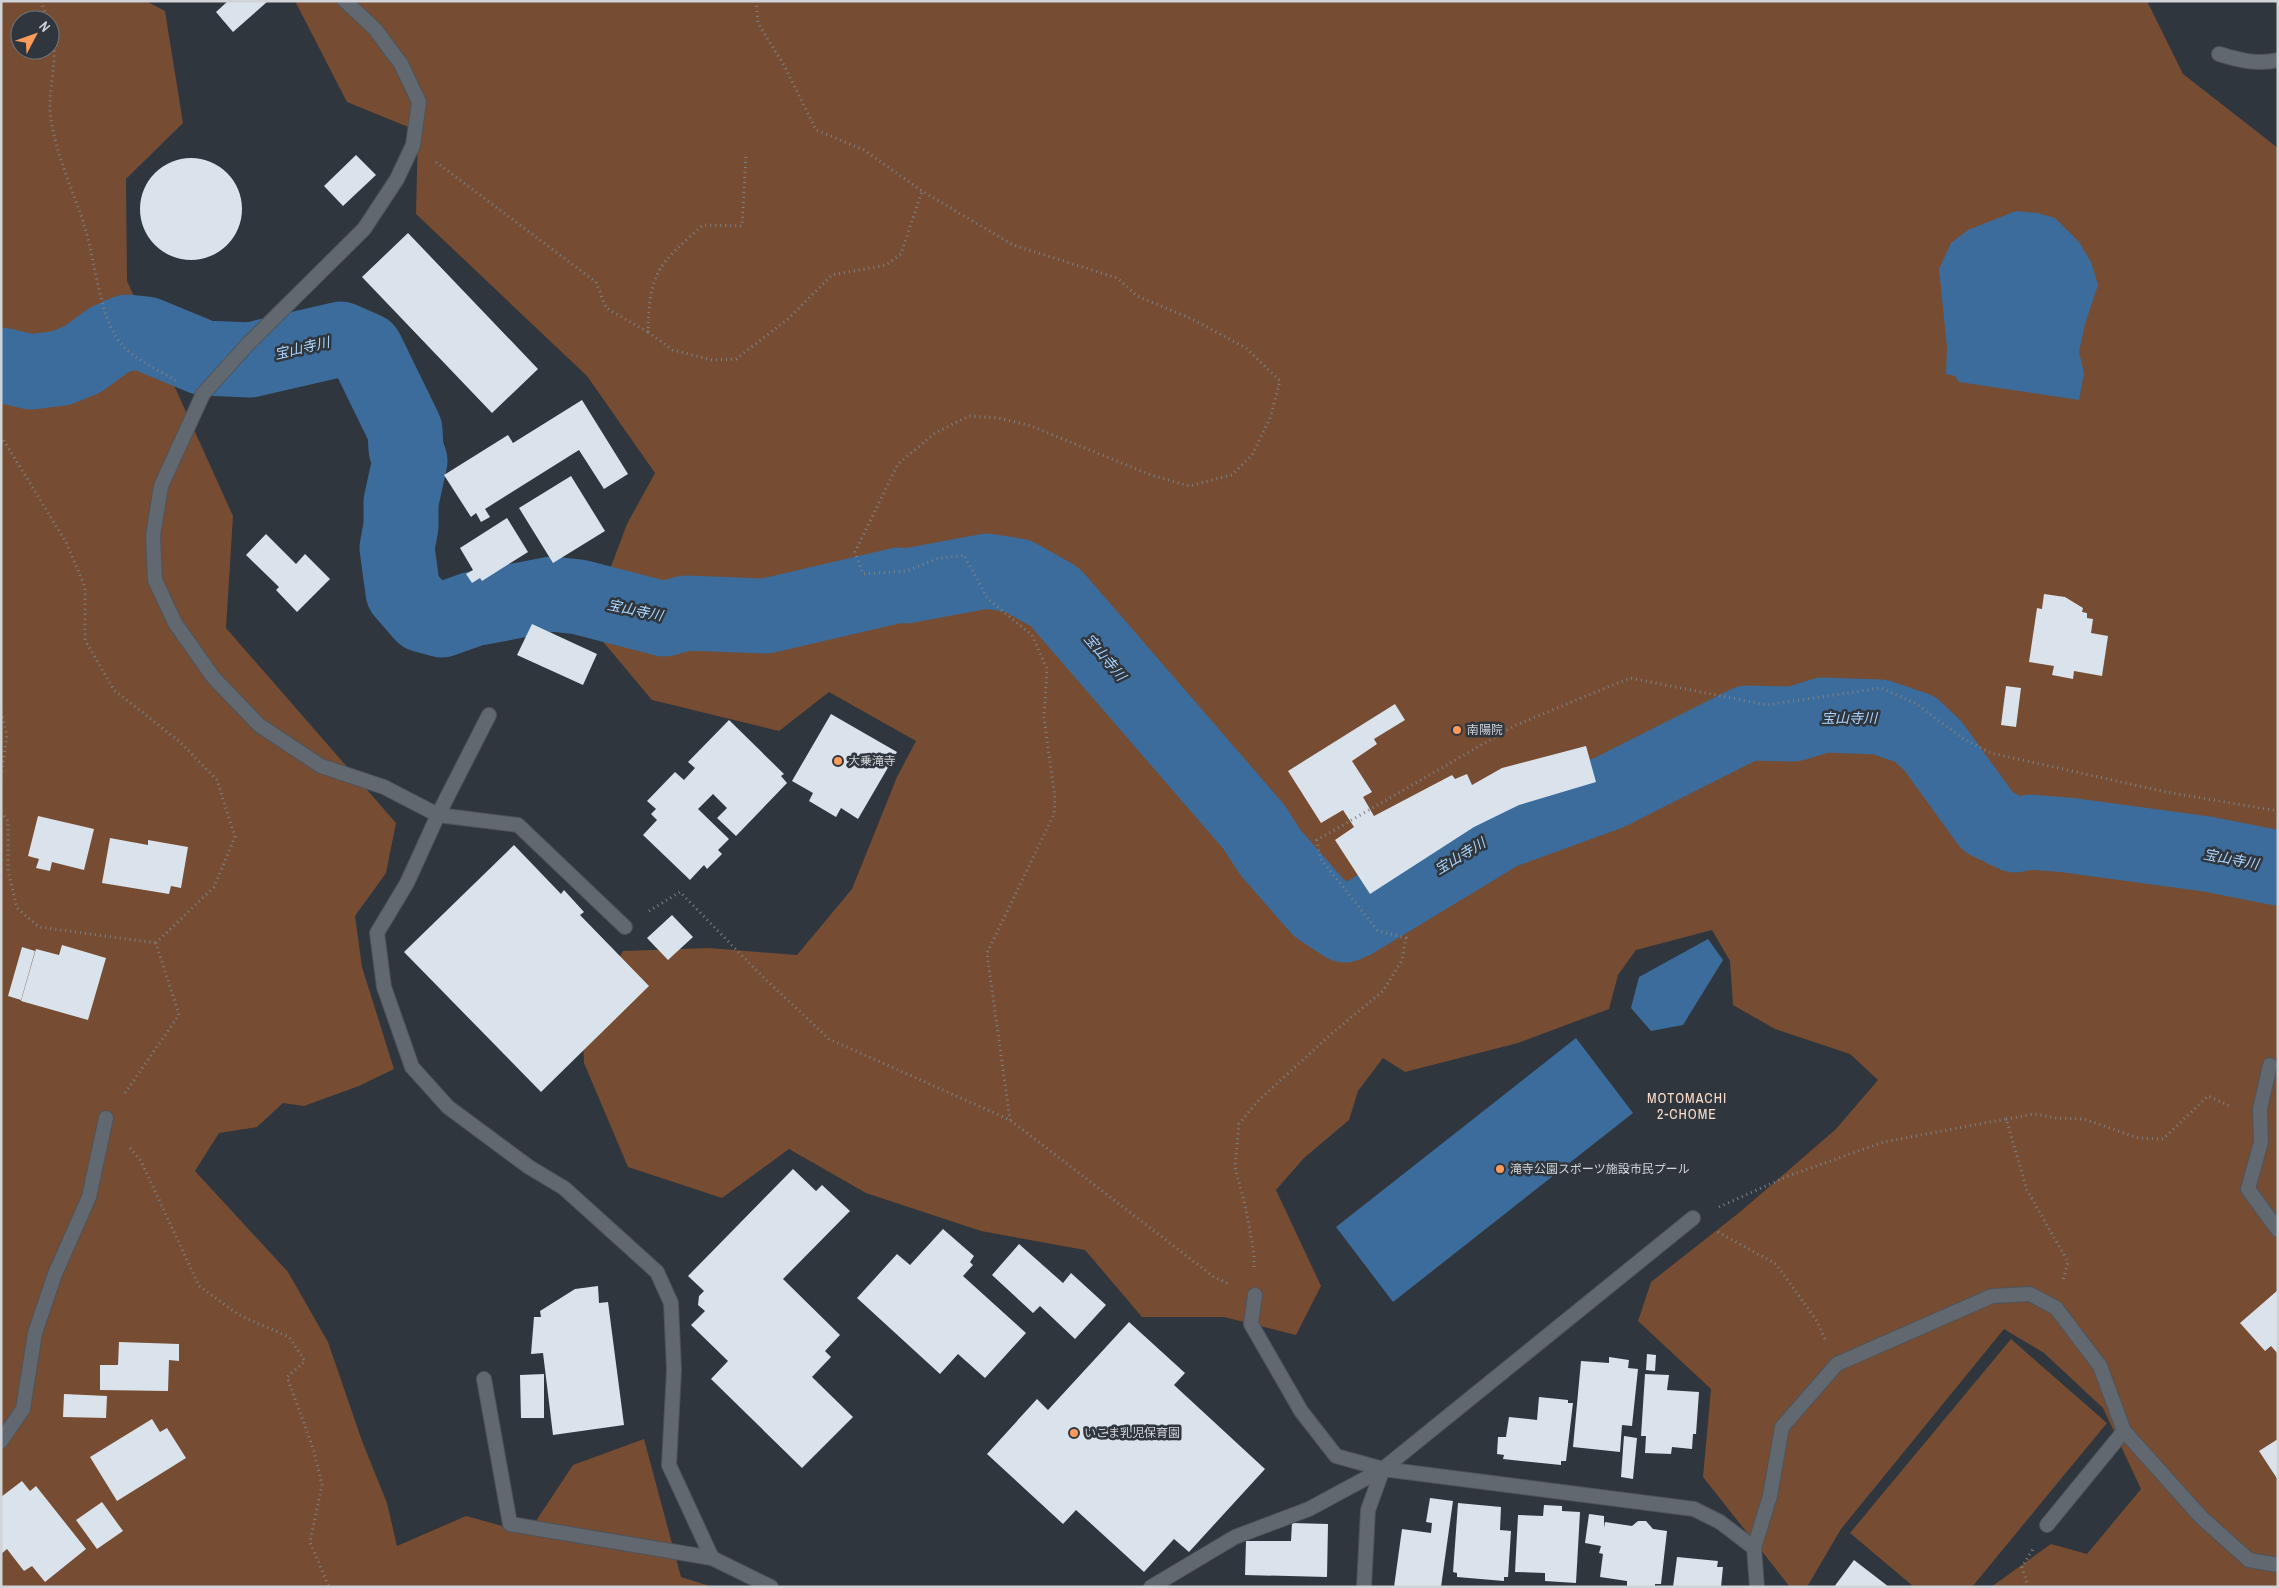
<svg xmlns="http://www.w3.org/2000/svg" width="2279" height="1588" viewBox="0 0 2279 1588" font-family="'Archivo Narrow','Noto Sans JP',sans-serif">
<rect width="100%" height="100%" fill="#2f363d"/>
<path fill="#764c32" fill-rule="evenodd" d="M1 1H146L165 11 183 123 126 179 127 281 233 516 226 628 396 823 386 873 355 916 362 967 394 1069 359 1086 304 1106 283 1103 257 1127 219 1133 195 1171 288 1272 328 1342 362 1441 387 1503 397 1546 466 1516 528 1533 573 1465 644 1439 681 1577 713 1587H1ZM20 20H50V50H20Z
M295 1H2147L2183 74 2278 148V1587H1991L2051 1544 2087 1554 2141 1489 2103 1408 2044 1353 2004 1329 1841 1529 1807 1587H1790L1703 1477 1711 1389 1638 1321 1651 1282 1740 1212 1836 1129 1878 1080 1850 1054 1775 1029 1733 1005 1730 961 1712 930 1636 950 1618 975 1609 1009 1518 1043 1405 1072 1383 1058 1358 1091 1349 1120 1304 1158 1276 1190 1321 1286 1296 1335 1224 1317H1142L1085 1250 981 1231 866 1193 789 1149 722 1198 628 1167 584 1063 582 1020 623 951 709 948 797 955 852 889 897 777 916 741 829 692 779 731 652 700 589 625 627 524 655 473 587 376 416 214 418 131 347 102Z
M2011 1339 2107 1423 1972 1587H1914L1850 1533Z"/>
<path fill="#3c6c9b" d="M2016 211 2038 213 2055 218 2079 242 2091 262 2098 285 2085 324 2079 352 2084 373 2079 400 1959 382 1955 376 1946 374 1947 347 1939 269 1951 243 1968 230Z
M1708 939 1723 960 1683 1025 1651 1031 1631 1008 1639 977Z
M1576 1038 1633 1113 1393 1302 1336 1227Z"/>
<g fill="none" stroke-linecap="round" stroke-linejoin="round">
<path stroke="#3c6c9b" stroke-width="75" d="M1 365 31 372 61 368 83 359 109 340 127 332 146 334 204 358 250 360 341 339 366 350 405 430 406 449 410 461 401 502V526L397 548 403 592 423 615 442 620 473 609 552 594 579 597 664 619 686 613 766 616 899 585 906 586 987 571 1018 576 1055 597 1254 827 1270 852 1319 908 1345 925 1354 921 1501 832 1608 793 1747 723 1794 724 1823 715 1880 717 1915 729 1933 746 1988 822 2015 835 2031 832 2067 835 2207 854 2278 868"/>
</g>
<path fill="#dae2eb" d="M228 1H268L233 32 216 12Z
M356 155 376 175 343 206 324 186Z
M140 209a51 51 0 1 1 102 0a51 51 0 1 1-102 0Z
M408 233 538 369 492 413 362 277Z
M582 400 628 474 604 489 579 450 485 509 490 517 481 522 476 513 471 517 444 475 508 435 513 443Z
M571 476 605 531 553 563 519 508Z
M507 518 528 552 482 581 480 578 472 583 466 574 473 570 460 548Z
M266 534 296 564 305 554 330 579 297 612 276 590 279 587 246 555Z
M2044 594 2065 597 2083 608 2082 612 2087 613V618L2093 619 2091 633 2108 636 2102 676 2074 671 2073 679 2052 675 2054 666 2029 662 2037 608 2042 609Z
M532 624 597 654 583 685 517 655Z
M2006 686 2021 688 2016 727 2001 725Z
M1395 704 1405 720 1374 739 1377 744 1352 761 1372 792 1363 797 1374 816 1452 775 1455 779 1467 774 1472 785 1502 768 1586 746 1596 782 1519 805 1474 827 1370 894 1335 840 1354 827 1343 810 1321 823 1288 771Z
M831 714 897 752 858 819 841 808 836 817 809 801 813 793 792 781Z
M729 720 784 774 781 776 787 783 736 836 717 818 727 808 713 794 698 809 729 839 718 850 722 854 707 869 704 865 690 880 643 835 657 820 651 814 656 809 647 801 675 772 684 780 695 768 688 762Z
M38 816 94 829 84 870 52 862 50 871 36 868 39 859 28 856Z
M110 838 148 845V840L188 847 181 888 171 886 169 894 102 883Z
M514 845 561 894 564 890 584 912 580 915 649 986 541 1092 404 952Z
M672 915 693 937 668 960 647 938Z
M62 945 106 958 88 1020 21 1001 36 949 59 955Z
M22 947 35 951 21 1000 8 996Z
M793 1169 816 1191 822 1185 850 1211 783 1279 840 1335 825 1351 831 1357 812 1377 853 1417 802 1468 711 1379 728 1361 691 1325 705 1311 698 1305 699 1296 704 1291 688 1276Z
M943 1229 974 1256 970 1262 973 1265 963 1276 1026 1333 985 1378 958 1354 940 1374 857 1298 897 1254 910 1265Z
M1019 1244 1063 1283 1071 1273 1106 1305 1075 1339 1040 1306 1033 1313 992 1275Z
M598 1286 599 1303 608 1302 624 1425 553 1435 543 1353 531 1354 534 1317H541L540 1311 575 1289Z
M2278 1290V1354L2271 1346 2265 1351 2240 1323Z
M1129 1322 1185 1373 1174 1385 1265 1469 1189 1552 1174 1539 1144 1572 1076 1510 1063 1524 987 1454 1037 1399 1048 1410Z
M119 1342 179 1344V1361L169 1360 168 1391 100 1390V1365H118Z
M1647 1354 1656 1355 1655 1371 1646 1370Z
M1609 1357 1629 1360 1628 1368 1638 1369 1632 1426 1622 1425 1620 1452 1573 1447 1581 1361 1609 1363Z
M544 1374V1418H521L520 1375Z
M1645 1374 1669 1375 1667 1390 1699 1392 1696 1434H1693L1692 1449 1672 1447 1671 1454 1645 1453 1646 1436H1641Z
M64 1394 107 1396 106 1418 63 1417Z
M1539 1397 1568 1400V1403H1573L1566 1461H1561V1465L1503 1459 1504 1455 1497 1454 1498 1437H1506L1509 1417 1537 1420Z
M152 1419 160 1432 167 1428 186 1458 117 1501 90 1457Z
M1624 1436 1637 1438 1633 1479 1621 1477Z
M2278 1439V1480L2259 1451Z
M22 1481 30 1491 36 1486 86 1549 45 1582 32 1566 24 1571 7 1549 1 1554V1497Z
M1430 1498 1453 1501 1441 1587H1394L1402 1529 1431 1533 1432 1523 1426 1522Z
M102 1502 123 1531 97 1549 76 1520Z
M1458 1503 1501 1507 1500 1530 1511 1531 1508 1577H1504V1581L1457 1577V1573L1453 1572Z
M1544 1505 1562 1506V1511L1580 1512 1576 1583 1545 1581V1573L1515 1572 1518 1515 1543 1516Z
M1589 1514 1604 1516V1528L1605 1522 1632 1526 1638 1521H1646L1653 1529 1667 1531 1661 1584H1655V1587H1627V1581L1600 1577 1603 1554 1599 1553 1601 1546 1585 1543Z
M1292 1523 1328 1524 1327 1577 1245 1575 1246 1541H1291Z
M1677 1557 1718 1561 1717 1567H1723L1721 1587H1673Z
M1854 1560 1889 1587H1834Z"/>
<g fill="none" stroke-linecap="round" stroke-linejoin="round">
<g stroke="#4e5459" stroke-width="16">
<path id="service" d="M489 715 438 815 518 825 625 927
M1255 1295 1251 1324 1301 1411 1336 1456 1383 1469 1693 1218
M484 1379 510 1524 712 1558
M2047 1525 2124 1431"/>
</g>
<g stroke="#4e5459" stroke-width="16">
<path id="minor" d="M345 1 375 29 401 64 419 102 413 145 397 179 364 229 248 344 203 394 161 486 153 536 155 580 175 623 213 677 259 725 321 766 384 787 438 815 407 883 377 933 384 987 412 1067 448 1107 529 1167 564 1188 657 1272 671 1303 674 1370 669 1465 712 1558 771 1587
M2219 54C2238 60 2258 65 2278 60
M2270 1065 2260 1109 2261 1142 2248 1189 2278 1230
M1 1441 23 1409 35 1333 55 1274 89 1197 106 1118
M1754 1548 1770 1496 1782 1427 1837 1364 1992 1296 2030 1294 2056 1308 2100 1366 2124 1431 2201 1517 2249 1560 2278 1565
M1151 1587 1235 1537 1309 1509 1383 1469 1694 1509 1720 1522 1754 1548 1757 1587
M1364 1587 1368 1510 1383 1469"/>
</g>
<path stroke="#7d8388" stroke-width="3" stroke-dasharray="1 4" stroke-linecap="butt" d="M41 1 48 20
M756 1 758 23 785 67 816 130 864 150 922 191 1013 245 1117 278 1137 296 1192 319 1246 348 1280 381 1270 418 1252 455 1232 475 1189 486 1151 475 1031 426 999 418 969 416 935 433 898 464 855 552 863 574 906 571 937 559 964 555 988 599 1032 635 1047 669 1044 718 1055 798 1054 814 987 953 1010 1120
M50 26C61 57 46 89 51 120 57 158 74 192 85 228 96 262 99 321 124 347 139 362 161 371 178 382
M436 162 596 282 606 308 648 332C649 271 659 264 703 225L742 226 746 153
M648 332 673 350 712 360 736 359 789 318 832 275 886 265 901 254 922 191
M1 436 66 542 85 587V640L114 690 180 742 217 780 235 837 214 887 156 943 179 1015 123 1096
M1 712 7 735 1 777
M1 812 8 821V871L17 908 39 927 156 943
M649 911 680 892 761 975 829 1039 1010 1120 1214 1277 1229 1284
M2006 1119 2035 1114 2056 1118 2084 1119 2138 1138 2163 1139 2208 1096 2232 1107
M130 1148 141 1161 199 1286 239 1315 289 1337 305 1361 287 1377 313 1448 322 1485 310 1542 329 1587
M1719 1207 1788 1176 1884 1142 2006 1119 2027 1190 2068 1262 2063 1280
M1718 1232 1776 1264 1817 1321 1825 1339
M1254 1267V1253L1245 1205 1235 1167 1239 1124 1257 1102 1330 1035 1383 991 1402 960 1406 938 1378 931 1320 858 1317 840 1516 725 1630 678 1767 705 1881 688 1915 703 1962 738 1991 753 2166 792 2278 811
M2028 1587 2022 1567 2033 1549"/>
<use href="#service" stroke="#616870" stroke-width="14"/>
<use href="#minor" stroke="#616870" stroke-width="14"/>
</g>
<g fill="#ff9b5a" stroke="#2f363d" stroke-width="2">
<circle cx="1457" cy="730" r="5"/>
<circle cx="838" cy="761" r="5"/>
<circle cx="1500" cy="1169" r="5"/>
<circle cx="1074" cy="1433" r="5"/>
</g>
<g text-anchor="middle" stroke-width="5" stroke-linejoin="round" paint-order="stroke">
<g font-size="12" fill="#d0d4d8" stroke="#2f363d" text-anchor="start">
<text x="1467" y="734">南陽院</text>
<text x="848" y="765">大乗滝寺</text>
<text x="1510" y="1173">滝寺公園スポーツ施設市民プール</text>
<text x="1084" y="1437">いこま乳児保育園</text>
</g>
<g font-size="14" font-style="italic" fill="#acd5ff" stroke="#2f363d">
<text transform="translate(302 348) rotate(-13)" y="5">宝山寺川</text>
<text transform="translate(635 610) rotate(12)" y="5">宝山寺川</text>
<text transform="translate(1105 657) rotate(50)" y="5">宝山寺川</text>
<text x="1849" y="723">宝山寺川</text>
<text transform="translate(1460 856) rotate(-31)" y="5">宝山寺川</text>
<text transform="translate(2231 859) rotate(11)" y="5">宝山寺川</text>
</g>
<g font-size="14" letter-spacing="1" fill="#faddcc" stroke="#2f363d">
<text x="1687" y="1103">MOTOMACHI<tspan x="1687" dy="16">2-CHOME</tspan></text>
</g>
</g>
<rect width="2279" height="1588" fill="none" stroke="#d0d4d8" stroke-width="5"/>
<g transform="translate(35 35) rotate(49)"><circle r="24" fill="#2f363d" stroke="#6f757b"/>
<path d="M0-4L9 19L0 12L-9 19Z" fill="#ff9b5a"/>
<text y="-8" font-size="14" font-weight="bold" text-anchor="middle" fill="#d0d4d8">N</text>
</g>
</svg>
